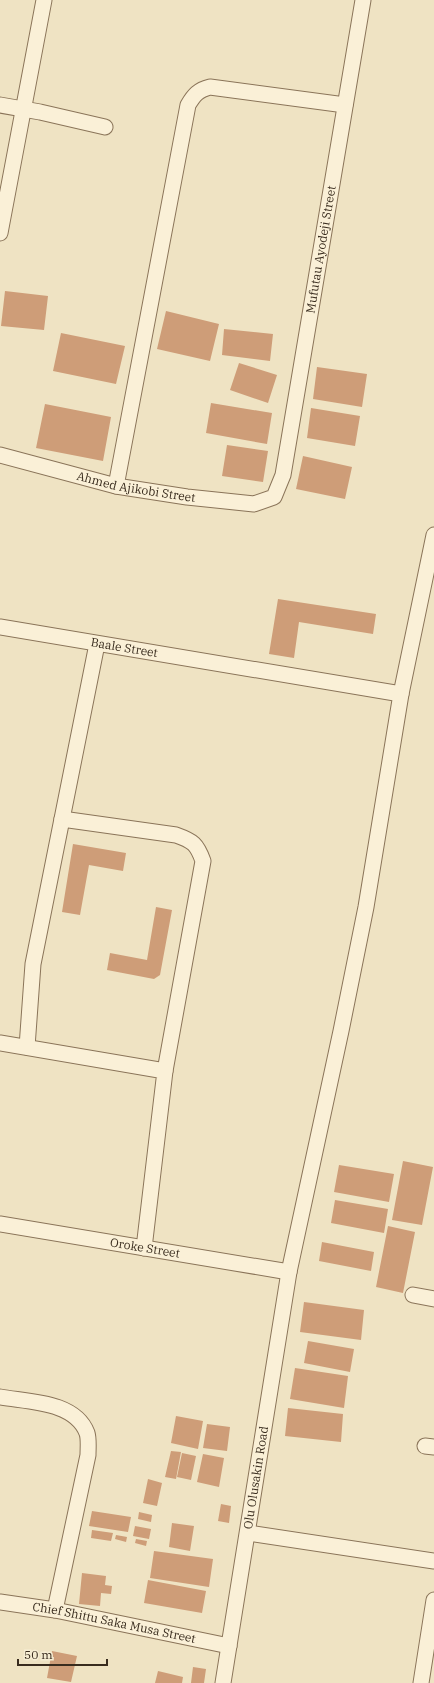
<svg xmlns="http://www.w3.org/2000/svg" width="434" height="1683" viewBox="0 0 434 1683" font-family="'IBM Plex Serif',serif">
<rect width="100%" height="100%" fill="#efe3c3"/>
<path fill="#ce9d78" d="M5 291 48 296 44 330 1 326Z
M166 311 219 324 210 361 157 349Z
M224 329 273 334 270 361 222 355Z
M61 333 125 346 116 384 53 371Z
M239 363 277 375 268 403 230 390Z
M317 367 367 374 362 407 313 399Z
M211 403 272 413 267 444 206 433Z
M45 404 111 417 103 461 36 448Z
M311 408 360 416 355 446 307 438Z
M227 445 268 451 263 482 222 476Z
M303 456 352 467 345 499 296 489Z
M278 599 376 614 373 634 299 622 294 658 269 654Z
M73 844 126 853 123 871 89 865 80 915 62 912Z
M156 907 172 910 160 975 154 979 107 970 110 953 147 960Z
M403 1161 433 1167 422 1225 392 1220Z
M339 1165 394 1174 389 1202 334 1192Z
M335 1200 388 1209 384 1233 331 1223Z
M388 1226 415 1232 403 1293 376 1287Z
M322 1242 374 1252 371 1271 319 1261Z
M304 1302 364 1310 361 1340 300 1332Z
M308 1341 354 1349 350 1372 304 1363Z
M295 1368 348 1376 344 1408 290 1399Z
M288 1408 343 1414 341 1442 285 1436Z
M176 1416 203 1421 198 1449 171 1443Z
M207 1424 230 1427 227 1451 203 1448Z
M171 1451 181 1452 176 1479 165 1477Z
M182 1453 196 1456 191 1480 177 1477Z
M203 1454 224 1458 219 1487 197 1482Z
M148 1479 162 1483 157 1506 143 1503Z
M221 1504 231 1506 229 1523 218 1521Z
M92 1511 131 1517 128 1532 89 1526Z
M139 1512 152 1515 151 1522 138 1519Z
M172 1523 194 1526 190 1551 169 1547Z
M135 1526 151 1529 149 1539 133 1536Z
M92 1530 113 1533 111 1541 91 1538Z
M116 1535 127 1537 126 1542 115 1539Z
M136 1539 147 1541 146 1546 135 1543Z
M154 1551 213 1559 209 1587 150 1578Z
M82 1573 106 1576 105 1585 112 1586 111 1594 101 1593 100 1606 79 1604Z
M148 1580 206 1591 202 1613 144 1603Z
M52 1651 77 1656 71 1682 47 1678Z
M193 1667 206 1669 204 1683H191Z
M158 1671 183 1677 182 1683H155Z"/>
<g fill="none" stroke-linecap="round" stroke-linejoin="round">
<g stroke="#8a7459" stroke-width="17">
<g id="minor">
<path d="M0 105 40 112 105 127"/>
<path d="M0 233 44 0"/>
<path id="s1" d="M0 455 116 486 187 497 254 504 274 497 283 475 363 0"/>
<path d="M116 486 188 105C194 95 198 90 210 87L345 105"/>
<path id="s2" d="M0 627 401 694"/>
<path d="M62 819 176 835C193 841 197 844 203 861L165 1071"/>
<path d="M0 1043 165 1071 144 1248"/>
<path d="M27 1047 33 964 97 644"/>
<path id="s3" d="M0 1224 289 1272"/>
<path d="M413 1295 434 1299"/>
<path d="M0 1397C28 1402 75 1401 87 1433 89 1439 88 1448 88 1455L55 1610"/>
<path d="M425 1446 434 1447"/>
<path d="M248 1533 434 1561"/>
<path id="s4" d="M0 1602 55 1610 229 1646"/>
<path id="s5" d="M223 1683 289 1272 341 1031 366 907 401 694 434 535"/>
<path d="M421 1683 434 1600"/>
</g>
</g>
<use href="#minor" stroke="#faf0d7" stroke-width="15"/>
</g>
<g text-anchor="middle" stroke-width="4" stroke-linejoin="round" paint-order="stroke">
<g font-size="12" fill="#392c1e" stroke="#f6edd3">
<text dy="4" stroke="none"><textPath href="#s1" startOffset="533">Mufutau Ayodeji Street</textPath></text>
<text dy="4" stroke="none"><textPath href="#s1" startOffset="140">Ahmed Ajikobi Street</textPath></text>
<text dy="4" stroke="none"><textPath href="#s2" startOffset="126">Baale Street</textPath></text>
<text dy="4" stroke="none"><textPath href="#s3" startOffset="147">Oroke Street</textPath></text>
<text dy="4" stroke="none"><textPath href="#s5" startOffset="208">Olu Olusakin Road</textPath></text>
<text dy="4" stroke="none"><textPath href="#s4" startOffset="116">Chief Shittu Saka Musa Street</textPath></text>
</g>
</g>
<path d="M18 1659v6h89v-6" fill="none" stroke="#392c1e" stroke-width="2"/>
<text x="24" y="1659" font-size="12" fill="#392c1e" stroke="#f6edd3" stroke-width="3" paint-order="stroke">50 m</text>
</svg>
